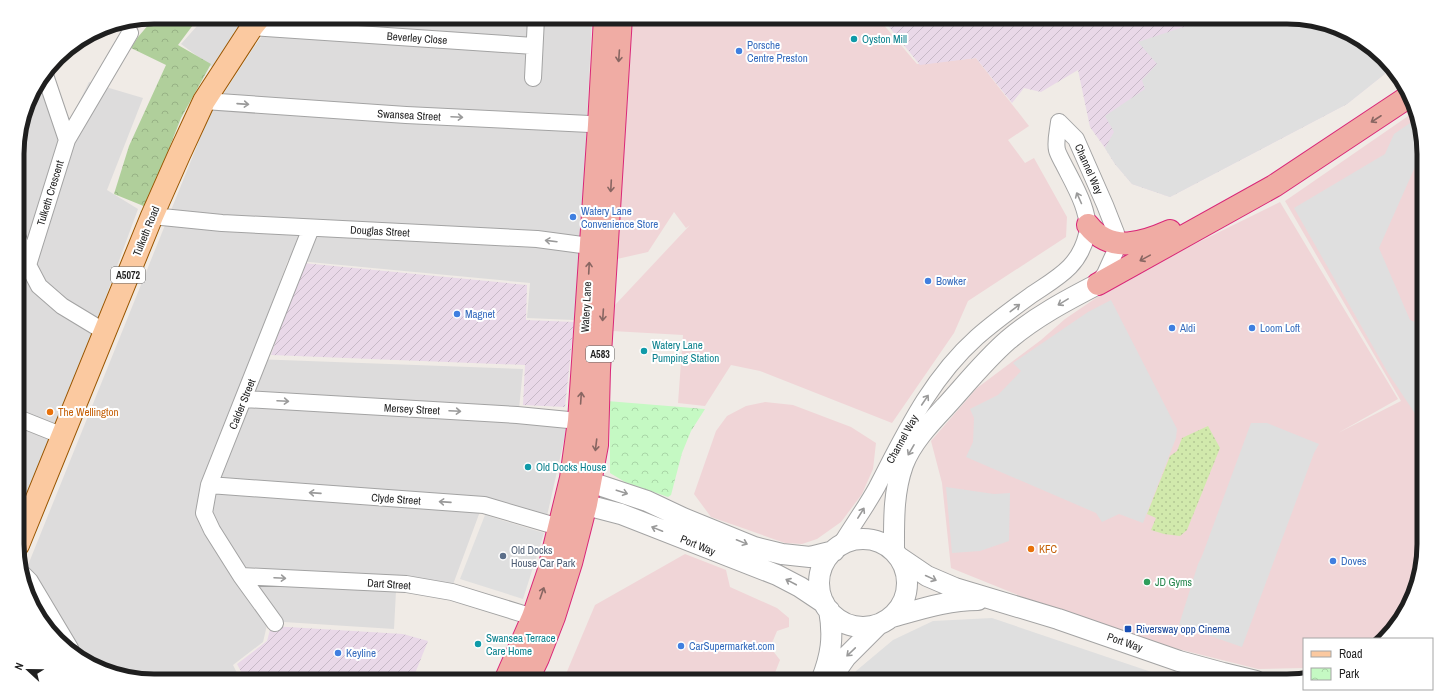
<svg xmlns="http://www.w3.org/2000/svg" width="1441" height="698" viewBox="0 0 1441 698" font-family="'Archivo Narrow',sans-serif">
<defs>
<pattern id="industrial-furrows" width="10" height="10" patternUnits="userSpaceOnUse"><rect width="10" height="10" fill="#e9d8e8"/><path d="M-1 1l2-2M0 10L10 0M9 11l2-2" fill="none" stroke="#c7b9c7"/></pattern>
<pattern id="grass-dots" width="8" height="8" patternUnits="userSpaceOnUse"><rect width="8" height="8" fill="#d1e9ac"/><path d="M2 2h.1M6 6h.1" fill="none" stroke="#b3c794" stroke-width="1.8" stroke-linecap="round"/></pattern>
<pattern id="forest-crowns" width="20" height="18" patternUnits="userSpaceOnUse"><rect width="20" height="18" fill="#b0cf9b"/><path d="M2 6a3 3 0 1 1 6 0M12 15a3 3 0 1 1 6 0" fill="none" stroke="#97b185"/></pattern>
<pattern id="park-crowns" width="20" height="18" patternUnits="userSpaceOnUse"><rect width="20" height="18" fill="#c5f9c3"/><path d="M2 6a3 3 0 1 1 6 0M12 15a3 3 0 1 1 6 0" fill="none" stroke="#a9d5a7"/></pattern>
</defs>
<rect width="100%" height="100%" fill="#f0ebe6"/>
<path fill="#dddcdc" d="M205 17H249L213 68 181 44Z
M276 17H592L582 229 574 320 527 318 530 283 288 260 252 359 523 369 518 419 567 427 547 516 485 498 448 598 396 591 394 629 268 621 263 642 233 665 241 681H154L94 667 45 627 24 575 209 116 254 47Z
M44 76 64 133 89 82 143 98 107 190 138 209 71 392 18 519 17 145 31 94Z"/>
<path fill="#f0d5d7" d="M633 17H877L917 64 976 58 1029 126 1008 140 1025 163 1034 158 1067 217 1066 237 968 301 954 333 892 423 760 371 731 365 705 406 678 403 683 335 612 331 615 305 690 225 686 228 674 212 648 252 617 259Z
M1414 112 1423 136 1424 544 1410 604 1380 639H1304V668L1258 669 1162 645 1050 608 951 568 942 483 931 441 977 388 1041 340 1065 319 1124 279 1280 202 1398 399 1338 433 1401 401 1285 201Z
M765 402 793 405 851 427 876 443 873 469 862 494 841 522 817 539 802 544 785 543 711 517 694 494 716 431 727 416 746 406Z
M685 554 726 570 730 587 777 608 789 618V627L777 631 772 643 773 651 780 660 773 678 767 681H563L595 605Z"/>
<path fill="url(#industrial-furrows)" d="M881 17H1287L1347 31 1391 69 1347 104 1170 197 1132 184 1115 164 1105 148 1090 127 1078 70 1041 92 1024 88 1012 103 976 58 920 65Z
M303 263 527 285 526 320 574 322 565 407 523 405 525 365 271 355Z
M271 626 403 634 428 641 412 681H246L237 664 267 641Z"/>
<path fill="url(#grass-dots)" d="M1208 426 1220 448 1187 530 1180 536 1164 534 1151 530 1156 518 1147 514 1170 456 1177 451 1182 438Z"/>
<path fill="url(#forest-crowns)" d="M155 17H199L178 45 211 64 181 118 146 207 114 194 129 146 166 65 131 48 138 37Z"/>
<path fill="url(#park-crowns)" d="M607 401 705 409 691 431 682 453 671 495 668 497 625 482 610 473V421Z"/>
<path fill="#dfdfdf" d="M1214 17H1287L1347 31 1391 69 1347 104 1170 197 1132 184 1115 164 1105 148 1114 132 1105 116 1145 89 1142 80 1157 64 1138 42Z
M1416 119 1423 136V149L1379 248 1410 320 1423 325 1424 419 1420 421 1388 373 1294 208 1385 154 1394 134Z
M1111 300 1177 429 1176 438 1143 523 1119 514 1102 522 1096 513 966 457 973 442 974 418 970 409 998 395 1021 371 1013 363 1088 312Z
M1251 423H1267L1319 444 1314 453 1242 647 1179 625 1198 564 1202 556Z
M946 487 994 494 1010 493 1009 541 980 551 952 553Z
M485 515 544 533 523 599 460 579Z
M992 618 1178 681H850L856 671 893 640 933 621Z"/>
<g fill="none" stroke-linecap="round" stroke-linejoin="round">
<g stroke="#a3a3a3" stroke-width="18">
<path id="minor" d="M252 27 534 46
M45 75 67 140
M533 78 536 18
M204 101 406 115 610 125
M1059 122 1076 139 1105 205 1116 233 1117 242 1115 252 1105 274 1098 283
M152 216 222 223 537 239 582 245 602 246
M18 238 28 265
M105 332 62 306 39 286 28 265 67 140 130 33
M244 399 517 415 579 421
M18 418 63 436
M209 485 484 505 569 530
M840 546C852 526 866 507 877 487 905 433 930 379 977 337 993 323 1012 309 1030 296 1056 278 1079 268 1087 234 1091 212 1073 183 1063 163 1061 159 1058 154 1057 150 1055 142 1058 131 1059 122
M23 574 30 581 70 648
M241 576 406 584 452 592 533 617
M275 623 241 576 212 530 204 513 209 485 311 228"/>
</g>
<g stroke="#a3a3a3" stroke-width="22">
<path id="tertiary" d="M575 479 590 482 647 501 683 518 754 547 782 554 810 557 834 551
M571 501 621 514 777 575 800 587 824 603
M819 583a44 44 0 1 1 88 0a44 44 0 1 1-88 0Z
M894 552C894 522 893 493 903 465 911 443 930 423 946 406 966 384 985 360 1008 340 1035 317 1067 300 1098 284
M899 557 927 576 955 588 1058 619 1179 661 1223 673 1256 681
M892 617C921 609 948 600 978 600
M821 681C831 656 834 637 829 610
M826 681 834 674 846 657 879 624"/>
</g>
<g stroke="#995601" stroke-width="24">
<path id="primary" d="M18 545 152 216 179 155 204 101 252 27 260 17"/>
</g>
<g stroke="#d92778" stroke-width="24">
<path id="trunk" d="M1088 225C1111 254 1143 243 1170 231
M1098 284 1274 186 1408 97
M505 681 533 617 548 573 571 478 579 421 599 125 605 17
M527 681 538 658 554 617 571 563 586 504 597 445 599 370 621 17"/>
</g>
<use href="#minor" stroke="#fff" stroke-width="16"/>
<use href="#tertiary" stroke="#fff" stroke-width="20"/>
<use href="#primary" stroke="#fbc9a0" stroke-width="22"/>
<use href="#trunk" stroke="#f0aca4" stroke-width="22"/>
</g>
<defs><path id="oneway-shaft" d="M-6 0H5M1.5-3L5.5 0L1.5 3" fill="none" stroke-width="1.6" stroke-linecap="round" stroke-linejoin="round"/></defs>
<g stroke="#886662">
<use href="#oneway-shaft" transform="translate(619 56) rotate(94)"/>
<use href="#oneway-shaft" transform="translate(1376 119) rotate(147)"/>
<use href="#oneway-shaft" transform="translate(611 186) rotate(93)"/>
<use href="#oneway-shaft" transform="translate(1145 258) rotate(151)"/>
<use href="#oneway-shaft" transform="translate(589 268) rotate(-87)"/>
<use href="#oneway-shaft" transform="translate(603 315) rotate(94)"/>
<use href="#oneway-shaft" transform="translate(581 398) rotate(-86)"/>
<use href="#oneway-shaft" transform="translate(596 445) rotate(97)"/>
<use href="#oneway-shaft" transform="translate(542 593) rotate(-71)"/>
</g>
<g stroke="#9a9a9a">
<use href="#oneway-shaft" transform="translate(243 104) rotate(4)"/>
<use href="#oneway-shaft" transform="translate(457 117) rotate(3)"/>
<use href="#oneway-shaft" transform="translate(1079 198) rotate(-114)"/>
<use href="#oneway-shaft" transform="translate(551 241) rotate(-173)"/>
<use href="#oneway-shaft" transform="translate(1063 302) rotate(149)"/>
<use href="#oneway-shaft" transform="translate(1015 308) rotate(-38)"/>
<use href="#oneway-shaft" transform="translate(925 400) rotate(-56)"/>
<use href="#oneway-shaft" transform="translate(283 401) rotate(3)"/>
<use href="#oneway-shaft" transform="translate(455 411) rotate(3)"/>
<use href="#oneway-shaft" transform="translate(911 450) rotate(120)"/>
<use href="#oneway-shaft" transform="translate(622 492) rotate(18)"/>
<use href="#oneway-shaft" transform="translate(315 493) rotate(-176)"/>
<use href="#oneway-shaft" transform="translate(445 502) rotate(-176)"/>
<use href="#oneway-shaft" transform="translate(861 513) rotate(-58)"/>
<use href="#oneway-shaft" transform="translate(657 529) rotate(-158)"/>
<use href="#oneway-shaft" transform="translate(742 542) rotate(22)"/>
<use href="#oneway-shaft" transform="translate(280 578) rotate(3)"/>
<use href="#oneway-shaft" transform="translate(931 578) rotate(25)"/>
<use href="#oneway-shaft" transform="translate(791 582) rotate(-152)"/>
<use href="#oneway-shaft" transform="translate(851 652) rotate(136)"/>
</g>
<g fill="#0f9aa8" stroke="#fff" stroke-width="1.5">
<circle cx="854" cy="39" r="4"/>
<circle cx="644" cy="351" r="4"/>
<circle cx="528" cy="467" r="4"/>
<circle cx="478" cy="644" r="4"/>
</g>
<g fill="#3f7fe0" stroke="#fff" stroke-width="1.5">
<circle cx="739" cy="51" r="4"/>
<circle cx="573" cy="217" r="4"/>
<circle cx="928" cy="281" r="4"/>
<circle cx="457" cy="314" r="4"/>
<circle cx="1172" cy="328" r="4"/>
<circle cx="1252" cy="328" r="4"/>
<circle cx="1333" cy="561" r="4"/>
<circle cx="681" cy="646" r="4"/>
<circle cx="338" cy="653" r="4"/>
</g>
<g fill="#e8710a" stroke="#fff" stroke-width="1.5">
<circle cx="50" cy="412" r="4"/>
<circle cx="1031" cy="549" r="4"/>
</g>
<circle fill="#5c6f8a" stroke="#fff" stroke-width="1.5" cx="503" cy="556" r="4"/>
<circle fill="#2e9e5b" stroke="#fff" stroke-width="1.5" cx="1147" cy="582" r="4"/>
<rect fill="#1a4fb4" stroke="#fff" stroke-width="1.5" x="1124" y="625" width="8" height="8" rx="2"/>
<g text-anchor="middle" stroke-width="4" stroke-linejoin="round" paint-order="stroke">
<g fill="#fff" stroke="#626262" stroke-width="1">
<rect x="111" y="267" width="34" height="16" rx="3"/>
<rect x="586" y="346" width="28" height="16" rx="3"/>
</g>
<g font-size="10" font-weight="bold" fill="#1f1f1f">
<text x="128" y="279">A5072</text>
<text x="600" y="358">A583</text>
</g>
<g font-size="11" fill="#1f1f1f" stroke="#fff">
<text transform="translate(417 38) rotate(4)" y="4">Beverley Close</text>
<text transform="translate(409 115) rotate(3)" y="4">Swansea Street</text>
<text transform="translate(1089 169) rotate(66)" y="4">Channel Way</text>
<text transform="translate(50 193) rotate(-73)" y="4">Tulketh Crescent</text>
<text transform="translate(146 231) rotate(-68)" y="4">Tulketh Road</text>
<text transform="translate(380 231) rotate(3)" y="4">Douglas Street</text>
<text transform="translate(586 307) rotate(-87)" y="4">Watery Lane</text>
<text transform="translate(242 404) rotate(-68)" y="4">Calder Street</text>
<text transform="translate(412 409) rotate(3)" y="4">Mersey Street</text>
<text transform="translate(902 439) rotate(-61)" y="4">Channel Way</text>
<text transform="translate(396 499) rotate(4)" y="4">Clyde Street</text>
<text transform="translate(698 545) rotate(22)" y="4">Port Way</text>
<text transform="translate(389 584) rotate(4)" y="4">Dart Street</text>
<text transform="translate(1125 642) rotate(19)" y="4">Port Way</text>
</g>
<g font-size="11" fill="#0d838f" stroke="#fff" text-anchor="start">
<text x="862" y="43">Oyston Mill</text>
<text x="652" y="349">Watery Lane<tspan x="652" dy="13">Pumping Station</tspan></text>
<text x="536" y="471">Old Docks House</text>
<text x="486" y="642">Swansea Terrace<tspan x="486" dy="13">Care Home</tspan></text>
</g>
<g font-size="11" fill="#366cbe" stroke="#fff" text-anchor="start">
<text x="747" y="49">Porsche<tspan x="747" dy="13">Centre Preston</tspan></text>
<text x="581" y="215">Watery Lane<tspan x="581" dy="13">Convenience Store</tspan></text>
<text x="936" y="285">Bowker</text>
<text x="465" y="318">Magnet</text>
<text x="1180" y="332">Aldi</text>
<text x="1260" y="332">Loom Loft</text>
<text x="1341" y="565">Doves</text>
<text x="689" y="650">CarSupermarket.com</text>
<text x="346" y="657">Keyline</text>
</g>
<g font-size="11" fill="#c56008" stroke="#fff" text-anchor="start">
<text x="58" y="416">The Wellington</text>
<text x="1039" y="553">KFC</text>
</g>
<g font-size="11" fill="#4e5e75" stroke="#fff" text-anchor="start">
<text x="511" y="554">Old Docks<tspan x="511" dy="13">House Car Park</tspan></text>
</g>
<g font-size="11" fill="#27864d" stroke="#fff" text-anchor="start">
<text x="1155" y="586">JD Gyms</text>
</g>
<g font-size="11" fill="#164399" stroke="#fff" text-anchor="start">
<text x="1136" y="633">Riversway opp Cinema</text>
</g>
</g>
<path d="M0 0H1441V698H0ZM154 24H1287A130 130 0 0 1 1417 154V544A130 130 0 0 1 1287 674H154A130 130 0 0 1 24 544V154A130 130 0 0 1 154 24Z" fill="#fff" fill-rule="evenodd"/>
<path fill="none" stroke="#1f1f1f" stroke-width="5" d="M154 24H1287A130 130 0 0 1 1417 154V544A130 130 0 0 1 1287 674H154A130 130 0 0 1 24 544V154A130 130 0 0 1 154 24Z"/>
<rect x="1303" y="638" width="130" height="52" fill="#ffffff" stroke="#a5a5a5"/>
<rect x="1311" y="651" width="20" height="6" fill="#fbc9a0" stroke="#a5a5a5"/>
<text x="1339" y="658" font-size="12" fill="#1f1f1f">Road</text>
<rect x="1311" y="668" width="20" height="12" fill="url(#park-crowns)" stroke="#a5a5a5"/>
<text x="1339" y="678" font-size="12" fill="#1f1f1f">Park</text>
<g transform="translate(28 670) rotate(292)" stroke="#ffffff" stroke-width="3" paint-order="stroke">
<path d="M0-3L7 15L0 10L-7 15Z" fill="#1f1f1f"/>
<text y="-6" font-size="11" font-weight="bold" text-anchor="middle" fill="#1f1f1f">N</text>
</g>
</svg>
